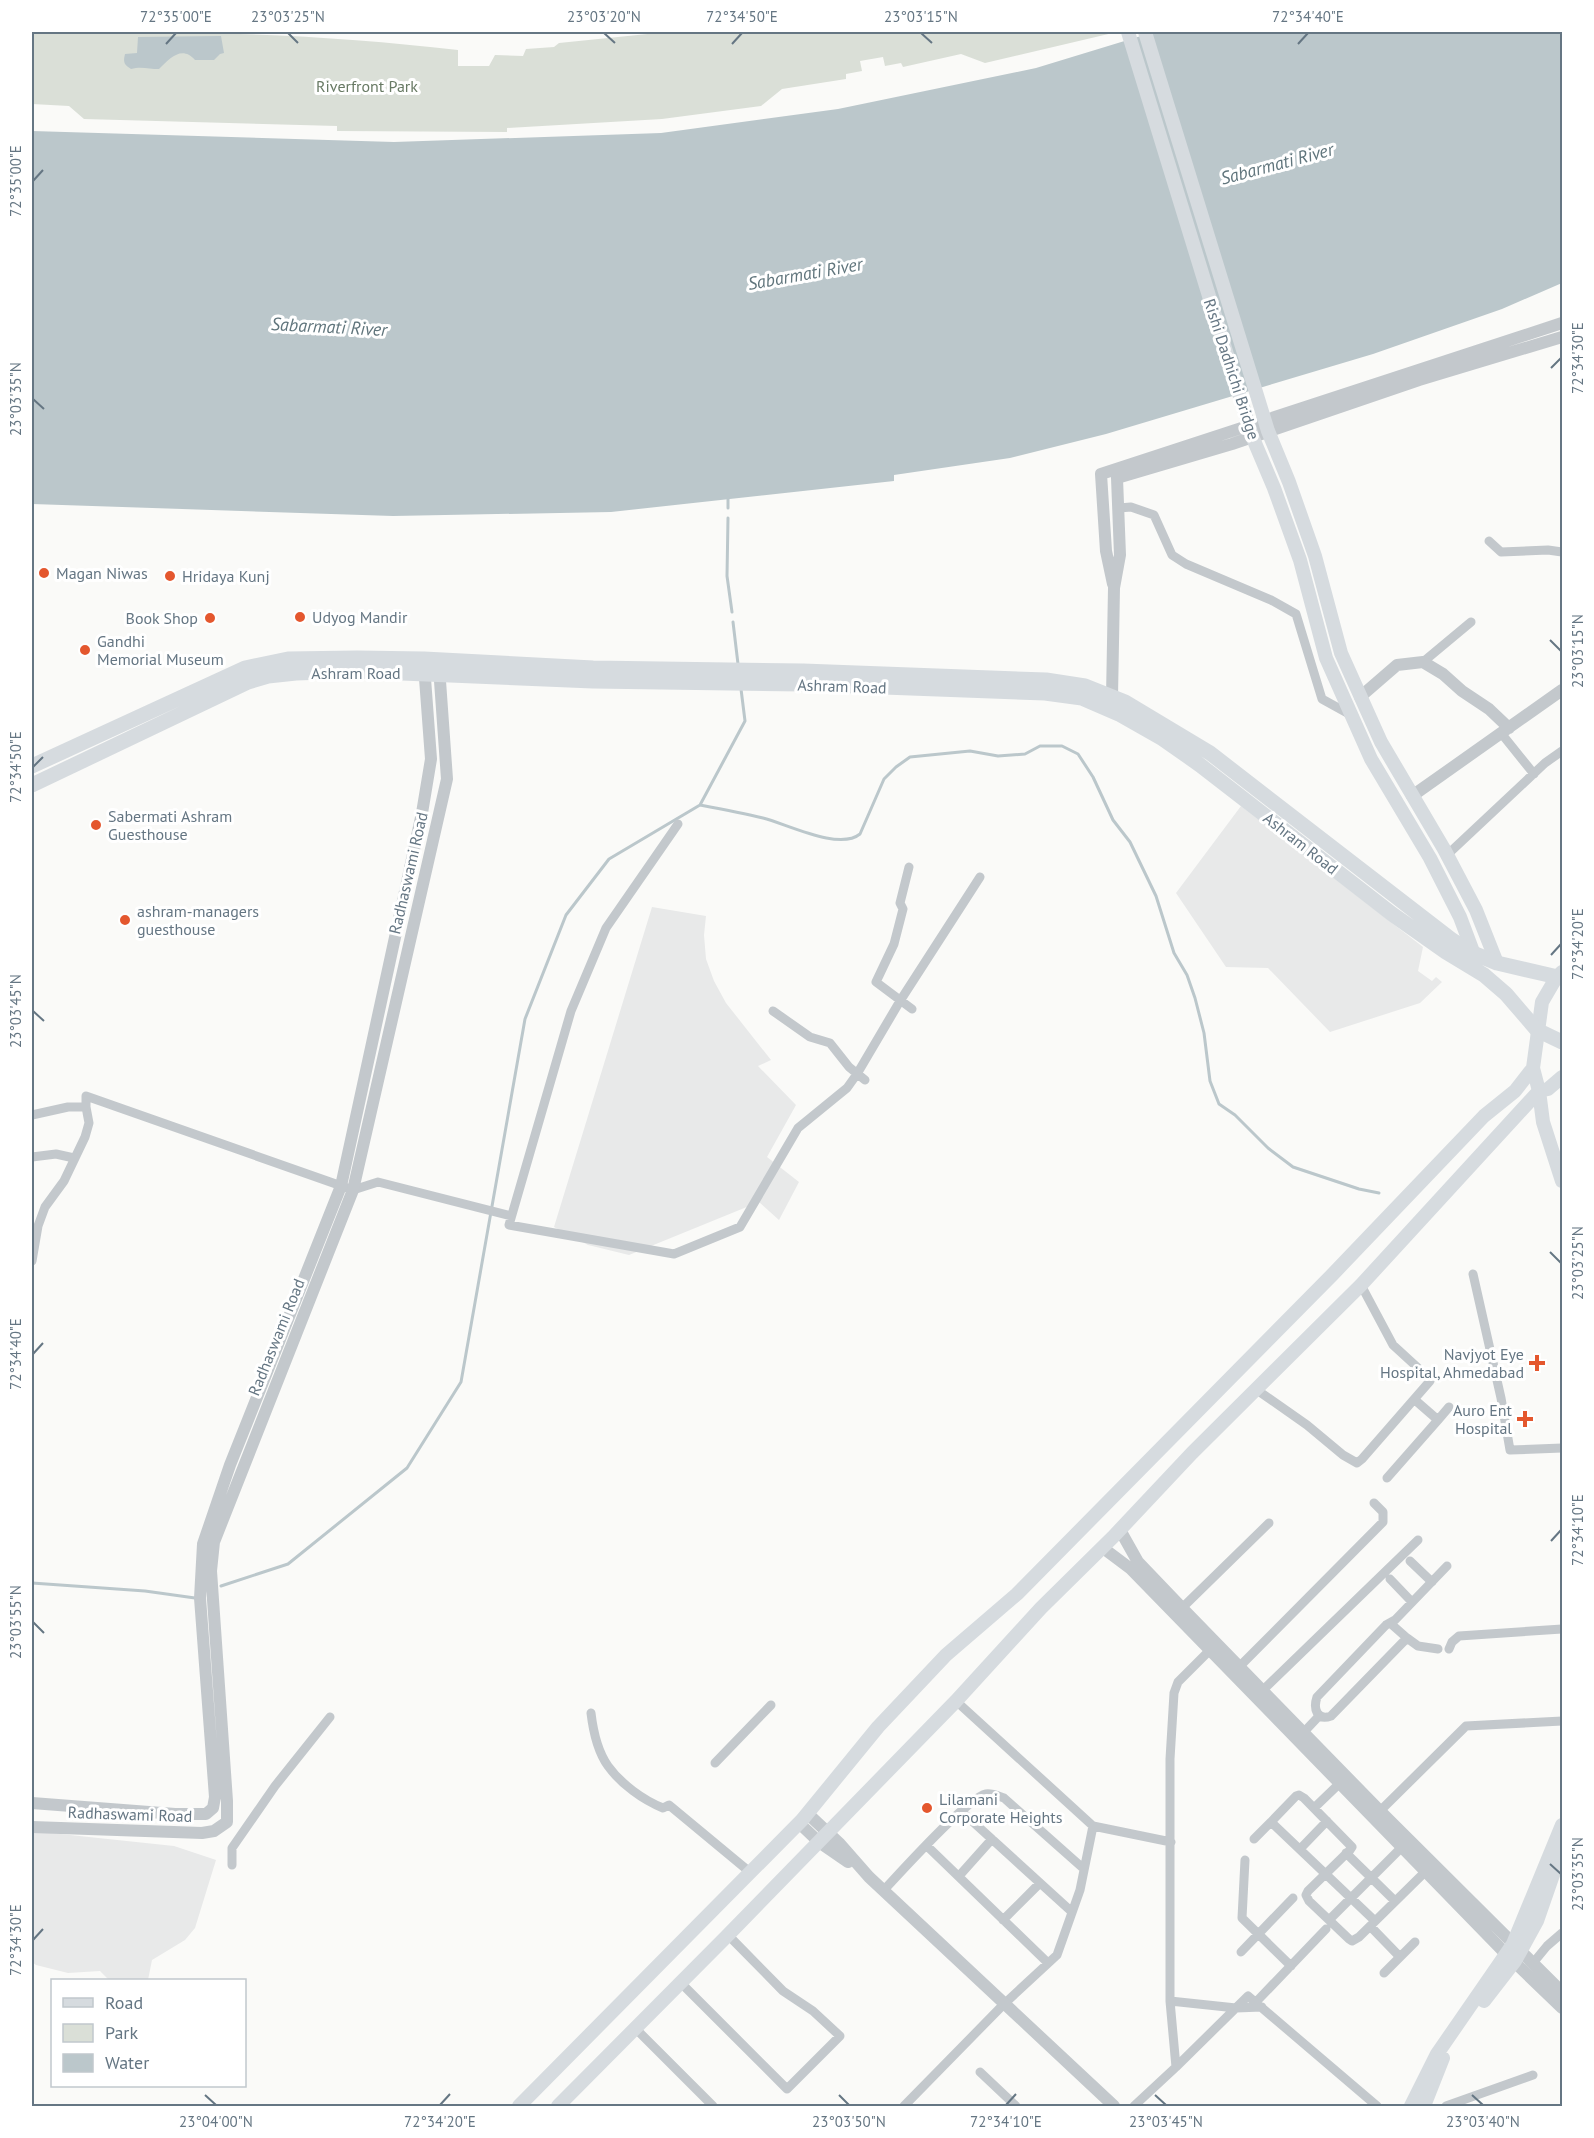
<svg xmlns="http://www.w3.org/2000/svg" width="1594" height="2138" viewBox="0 0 1594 2138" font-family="'PT Sans',sans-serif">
<rect width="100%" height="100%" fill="#fafaf8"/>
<path fill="#e8e9e9" d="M1241 806 1423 947 1418 971 1432 981 1436 977 1442 982 1420 1003 1330 1032 1268 968 1226 967 1176 893Z
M652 907 706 916 704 935 706 959 714 981 726 1003 771 1060 758 1066 796 1105 767 1157 799 1182 779 1220 759 1202 629 1255 588 1245 554 1227Z
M32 1831 174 1846 216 1860 195 1928 185 1940 152 1960 148 1980H109L100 1971 68 1973 36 1965 32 1962Z"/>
<path fill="#dadfd7" d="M32 32C79 35 126 33 174 33 269 33 364 39 458 50V66H489L495 55 523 56 526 49 554 47 559 43 667 32H1117L985 63 961 54 903 67 901 63 885 66 883 57 860 61 862 71 846 74V79L782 89 761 106 662 119 507 128V132L337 131V126L84 119 69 106 32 104Z"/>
<path fill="#bbc7cb" d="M1154 32H1562V283L1502 309 1373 354 1106 434 1010 458 894 475V481L611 512 393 516 32 504V131L394 142 661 133 838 109 1036 68Z
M221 36 224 53 220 54 214 60H195C182 45 170 58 159 69 149 69 141 66 131 69 124 65 123 62 125 54L137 53 138 37Z"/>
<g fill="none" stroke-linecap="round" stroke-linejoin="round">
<path stroke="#bbc7cb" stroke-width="3" d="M728 508V498
M728 518 727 576 732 612
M733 622 738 664
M700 805C721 809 742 813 763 818 787 824 839 851 860 834L884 779 896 767 910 757 970 751 998 756 1025 754 1040 746H1062L1078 754 1093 777 1113 820 1130 842 1156 896 1174 953 1187 975 1195 998 1204 1033 1210 1081 1219 1104 1235 1115 1268 1148 1293 1167 1359 1189 1379 1193
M32 1583 145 1591 195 1598
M221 1586 288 1564 407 1468 461 1382 525 1019 566 915 609 859 700 805 745 721 741 689"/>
<path stroke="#c3c8cc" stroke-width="9" d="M1119 508 1131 507 1154 515 1172 555 1186 564 1271 600 1296 614 1322 699 1351 715
M1489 541 1501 552 1548 550 1562 552
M1423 662 1471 622
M1501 733 1534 774
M678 824 606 928 571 1011 509 1225 674 1254 740 1227 798 1128 847 1088 857 1074 900 1001 980 877
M1447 855 1545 763 1562 751
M909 867 900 903 903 909 894 944 876 982 912 1009
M773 1011 810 1037 830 1043 849 1067 865 1080
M86 1107V1096L353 1190 378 1182 511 1216
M32 1115 68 1107H86L89 1123 85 1137 64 1181 45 1207 38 1226 32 1261
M32 1157 56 1154 74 1158
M1473 1274 1501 1398 1510 1450 1562 1448
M1257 1390 1307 1425 1343 1455 1357 1463 1362 1459 1430 1381 1429 1378 1393 1345 1361 1285
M1438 1420 1449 1407
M1387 1478 1438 1420 1415 1400
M1410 1561 1432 1582
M1390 1579 1412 1602
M1182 1608 1269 1523
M1390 1623 1407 1638 1331 1716C1317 1721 1313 1709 1317 1697L1386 1625 1395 1620 1447 1566
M1407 1638 1418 1646 1438 1649
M1449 1649 1452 1642 1459 1636 1562 1629
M1239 1667 1383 1522V1512L1374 1503
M1262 1691 1418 1540
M956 1701 1093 1826
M591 1713C593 1730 598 1752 608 1766 621 1784 643 1800 663 1808L669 1805 751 1873
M1303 1733 1319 1716
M715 1763 771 1705
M1314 1808 1340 1783
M961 1811 1072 1912
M1380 1811 1466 1726 1562 1721
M1254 1839 1271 1822
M927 1846 1048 1963
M1300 1849 1327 1821
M1346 1853 1395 1901
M1245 1860 1242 1918 1291 1966
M232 1865V1848L275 1786 330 1717
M959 1876 992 1839
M883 1891C900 1873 967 1798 986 1794 992 1793 998 1796 1004 1798L1084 1869
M1003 1920 1040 1883
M1329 1920 1402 1847
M1375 1921 1271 1822 1296 1796 1299 1795 1304 1798 1352 1847 1350 1850 1308 1891 1306 1895 1309 1901 1349 1939 1352 1941 1359 1937 1426 1871
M1370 1926 1400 1957
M1241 1952 1293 1898
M1533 1963 1547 1946 1562 1933
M1384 1973 1415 1942
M680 1982 787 2089 840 2036 813 2011 783 1991 728 1935
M1170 2001 1236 2008 1262 2007
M1256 2002 1326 1929
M635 2028 713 2106
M1176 2067 1248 1996 1377 2106
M980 2072 1016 2106
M904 2106 1003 2005 1057 1955 1080 1890 1093 1826 1171 1842
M1134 2106 1176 2067 1170 2001V1759L1174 1693 1178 1682 1213 1647
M1446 2106 1533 2075"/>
<path stroke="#c3c8cc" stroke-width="12" d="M1113 584 1106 551 1101 474 1562 323
M1112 697 1114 588 1120 555 1117 478 1232 444 1419 380 1562 337
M1360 697 1397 665 1423 662 1443 674 1462 691 1489 709 1509 728
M1412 796 1562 690
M1120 1530 1138 1562 1182 1608 1380 1811 1562 1992
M1103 1548 1131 1569 1506 1954 1562 2008
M32 1803 175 1814H206L213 1808 215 1797 200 1598 203 1544 230 1465 341 1186 422 813 431 759 424 665
M808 1814 840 1844 869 1877 1114 2106
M799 1823 819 1842 848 1862
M32 1827 202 1833 214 1831 227 1822V1801L211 1571 214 1542 353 1190 447 779 439 667"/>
<path stroke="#d6dbdf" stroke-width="14" d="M1128 32 1252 436 1274 488 1300 560 1326 658 1371 759 1430 858 1460 917 1475 957
M1145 32 1268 431 1289 482 1315 556 1341 653 1381 742 1444 849 1476 910 1497 963
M1562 972 1556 978 1542 1002 1533 1068 1539 1091 1543 1122 1562 1181
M1484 2001 1515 1961 1537 1921 1562 1849
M519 2106 802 1820 878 1727 946 1655 1017 1594 1333 1274 1484 1116 1515 1091 1533 1068
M558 2106 725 1938 956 1701 1041 1608 1113 1537 1192 1453 1361 1285 1539 1091 1548 1089 1562 1077
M1411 2106 1437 2054 1513 1944 1562 1825
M1424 2106 1443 2058"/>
<path stroke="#d6dbdf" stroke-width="15" d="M32 766 245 668 288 659 357 658 424 659 593 668 803 671 1046 680 1085 686 1125 702 1210 753 1452 940 1473 953 1497 963 1562 978
M32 785 248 682 268 676 296 673 354 671 593 681 803 684 1045 693 1082 698 1119 714 1163 739 1200 765 1392 914 1446 952 1484 975 1506 994 1537 1030 1562 1042"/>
</g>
<path fill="none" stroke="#657683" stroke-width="2" d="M288 33 298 43M604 33 615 43M921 33 932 43M166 44 176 33M732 44 742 33M1298 44 1308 33M33 181 43 170M1551 368 1561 358M33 399 44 409M1550 640 1561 651M33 767 43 757M1551 955 1561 944M33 1011 44 1021M1550 1252 1561 1263M33 1354 43 1343M1551 1541 1561 1530M33 1622 44 1633M1550 1864 1561 1874M33 1940 43 1929M205 2095 216 2105M839 2095 849 2105M1155 2095 1166 2105M1472 2095 1483 2105M440 2105 450 2094M1006 2105 1016 2094"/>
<g fill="#e4572e" stroke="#fff" stroke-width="2">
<circle cx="44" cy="573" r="6"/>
<circle cx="170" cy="576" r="6"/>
<circle cx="300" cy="617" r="6"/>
<circle cx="210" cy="618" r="6"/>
<circle cx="85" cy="650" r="6"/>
<circle cx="96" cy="825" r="6"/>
<circle cx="125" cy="920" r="6"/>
<path d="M1534 1354h6v6h6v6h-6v6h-6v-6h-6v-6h6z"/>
<path d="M1522 1410h6v6h6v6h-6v6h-6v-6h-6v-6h6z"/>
<circle cx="927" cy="1808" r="6"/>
</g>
<g text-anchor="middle" stroke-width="6" stroke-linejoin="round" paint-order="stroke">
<g font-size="16" fill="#687a64" stroke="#fff">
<text x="367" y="92">Riverfront Park</text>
</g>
<g font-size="16" fill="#657683" stroke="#fff">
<text transform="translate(1232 369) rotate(72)" y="6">Rishi Dadhichi Bridge</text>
<text x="356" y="679">Ashram Road</text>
<text transform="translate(842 686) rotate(2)" y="6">Ashram Road</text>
<text transform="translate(1301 843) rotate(38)" y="6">Ashram Road</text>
<text transform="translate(408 873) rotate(-77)" y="6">Radhaswami Road</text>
<text transform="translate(276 1337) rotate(-68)" y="6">Radhaswami Road</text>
<text transform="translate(130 1814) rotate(2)" y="6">Radhaswami Road</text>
</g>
<g font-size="16" fill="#657683" stroke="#fff" text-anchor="start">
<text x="56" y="579">Magan Niwas</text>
<text x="182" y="582">Hridaya Kunj</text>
<text x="312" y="623">Udyog Mandir</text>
<text x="198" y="624" text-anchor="end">Book Shop</text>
<text x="97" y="647">Gandhi<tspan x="97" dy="18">Memorial Museum</tspan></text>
<text x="108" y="822">Sabermati Ashram<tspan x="108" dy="18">Guesthouse</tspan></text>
<text x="137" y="917">ashram-managers<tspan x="137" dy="18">guesthouse</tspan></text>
<text x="1524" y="1360" text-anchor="end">Navjyot Eye<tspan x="1524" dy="18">Hospital, Ahmedabad</tspan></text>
<text x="1512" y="1416" text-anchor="end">Auro Ent<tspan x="1512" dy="18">Hospital</tspan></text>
<text x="939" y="1805">Lilamani<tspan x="939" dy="18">Corporate Heights</tspan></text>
</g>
<g font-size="18" font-style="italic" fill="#60757c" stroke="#fff">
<text transform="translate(1277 164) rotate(-15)" y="6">Sabarmati River</text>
<text transform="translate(805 274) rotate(-10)" y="6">Sabarmati River</text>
<text transform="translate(329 327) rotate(3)" y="6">Sabarmati River</text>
</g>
</g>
<rect width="1594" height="2138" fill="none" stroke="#ffffff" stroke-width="66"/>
<rect x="51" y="1979" width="195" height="108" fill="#ffffff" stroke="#c1c8cd" stroke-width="1.5"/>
<rect x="63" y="1998" width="30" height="9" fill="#d6dbdf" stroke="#c1c8cd" stroke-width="1.5"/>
<text x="105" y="2009" font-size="18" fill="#657683">Road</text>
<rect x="63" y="2024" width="30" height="18" fill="#dadfd7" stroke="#c1c8cd" stroke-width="1.5"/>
<text x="105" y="2039" font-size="18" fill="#657683">Park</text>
<rect x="63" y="2054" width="30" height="18" fill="#bbc7cb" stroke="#c1c8cd" stroke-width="1.5"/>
<text x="105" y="2069" font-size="18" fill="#657683">Water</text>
<rect x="33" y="33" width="1528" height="2072" fill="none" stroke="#657683" stroke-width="2"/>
<g font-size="15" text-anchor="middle" fill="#657683">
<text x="176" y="22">72°35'00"E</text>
<text x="288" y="22">23°03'25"N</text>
<text x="604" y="22">23°03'20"N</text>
<text x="742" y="22">72°34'50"E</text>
<text x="921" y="22">23°03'15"N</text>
<text x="1308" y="22">72°34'40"E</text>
<text transform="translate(16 181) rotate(-90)" y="5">72°35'00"E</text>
<text transform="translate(1578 358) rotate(-90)" y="5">72°34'30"E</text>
<text transform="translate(16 399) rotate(-90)" y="5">23°03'35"N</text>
<text transform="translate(1578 651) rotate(-90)" y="5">23°03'15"N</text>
<text transform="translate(16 767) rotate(-90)" y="5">72°34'50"E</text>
<text transform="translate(1578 944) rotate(-90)" y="5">72°34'20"E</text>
<text transform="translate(16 1011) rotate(-90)" y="5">23°03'45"N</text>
<text transform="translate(1578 1263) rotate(-90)" y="5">23°03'25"N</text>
<text transform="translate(16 1354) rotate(-90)" y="5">72°34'40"E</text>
<text transform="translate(1578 1530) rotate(-90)" y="5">72°34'10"E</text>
<text transform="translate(16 1622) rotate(-90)" y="5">23°03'55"N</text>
<text transform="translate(1578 1874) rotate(-90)" y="5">23°03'35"N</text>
<text transform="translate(16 1940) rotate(-90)" y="5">72°34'30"E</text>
<text x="216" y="2127">23°04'00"N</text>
<text x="440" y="2127">72°34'20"E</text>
<text x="849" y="2127">23°03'50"N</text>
<text x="1006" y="2127">72°34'10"E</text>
<text x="1166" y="2127">23°03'45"N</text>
<text x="1483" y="2127">23°03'40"N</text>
</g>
</svg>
